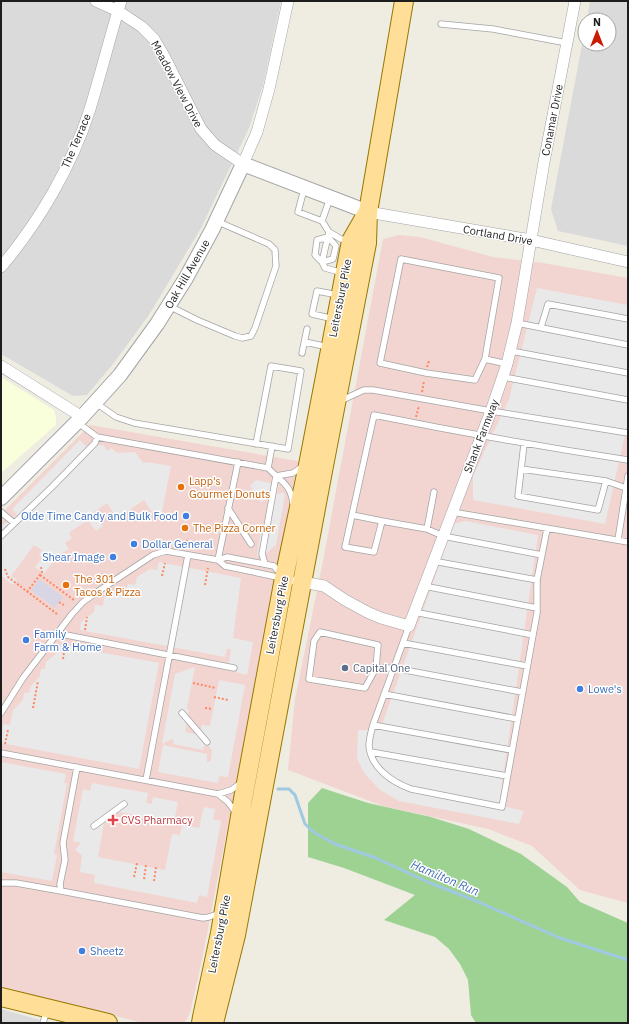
<svg xmlns="http://www.w3.org/2000/svg" width="629" height="1024" viewBox="0 0 629 1024" font-family="'IBM Plex Sans',sans-serif">
<rect width="100%" height="100%" fill="#efece2"/>
<path fill="#dbdada" d="M1 1H281L263 85 249 128 201 228 149 315 113 364 87 395 73 396 1 354Z
M590 1H628V246L558 231 551 209 585 29V44H609V20H587Z
M1 1009 50 1023H1Z"/>
<path fill="#f2d5d0" d="M399 235 420 237 493 257 543 263 628 278V903L580 890 532 846 488 829 383 806 288 770 295 699 323 561 383 239Z
M90 425 303 462 296 470 203 955 190 1013 187 1019 184 1023H143L1 987V514Z"/>
<path fill="#faffdb" d="M1 377 54 410 56 417V425L1 473Z"/>
<path fill="#9ed293" d="M322 788 368 803 431 817 469 829 521 854 567 887 580 902 628 923V1023H476L471 1015 468 980 460 964 449 949 435 937 384 920 415 895 344 868 308 857V803Z"/>
<path fill="#e9e9e9" d="M537 288 628 305V421L605 524 473 500V476L509 399Z
M80 440 86 446 103 445 108 451 111 448 117 453 135 452 143 463 147 462 171 466 161 516H155L144 500 117 518 107 503 94 512 103 526 96 531 88 520 71 531 69 534 72 538 65 543 69 549 57 556 44 574 35 567 42 558 39 555 42 550 34 545 11 576 17 580 13 585 1 576V526L17 515 12 509Z
M256 480 279 485 277 494H279L283 492 285 495 276 545 265 554 257 556 260 535 264 532 269 501 267 498 261 502 250 486Z
M465 521 538 535 499 805 524 811 519 824 399 801 380 790 365 774 357 759 358 730H380L454 524Z
M159 562 241 578 233 638 253 642 247 675 227 670 231 652 230 649H227L225 657 80 630 81 622 94 612 95 605 103 606 104 598 118 590 126 592 128 584 135 585 137 577 150 569 157 570Z
M60 645 159 663 139 769 1 743 3 724 10 725 13 710 23 700 24 693H29L31 686 40 676 41 669H45L46 662 58 652Z
M195 667 187 708 189 710 185 732 200 735 202 725 210 726 219 680 245 685 228 777 219 776 218 783 158 772 163 745 207 754V762H209L211 760 212 751 209 746H204L203 750 173 744 174 741 172 739 162 744 175 674Z
M1 762 66 774 64 783H67L54 854 57 855 52 881 1 872Z
M92 783 148 793 146 803 152 804 153 797 178 802 174 822 119 812 104 823 98 857 165 870 172 834 180 835 182 825 199 828 204 807 215 809 213 819 221 821 207 897 199 895 197 903 94 883 95 875 80 872 82 855 75 850 81 843 73 841 83 789 90 791Z"/>
<path fill="#d8d6e5" d="M39 579 63 597 55 608 31 590Z"/>
<g fill="none" stroke-linecap="round" stroke-linejoin="round">
<path stroke="#9fc9e0" stroke-width="3" d="M278 789H289L295 795 305 824 315 833 335 844 376 858 430 883 474 900 560 938 628 960"/>
<g stroke="#a4a4a4" stroke-width="7">
<path id="service" d="M441 24 493 29 567 43
M304 189 298 212 322 221
M330 198 322 221 329 232 322 262 325 268 343 273
M329 232 341 239 349 240
M328 237 336 246 333 259 322 262 315 255 317 240Z
M401 259 499 278 485 359 475 380 426 373 380 363Z
M169 306 197 320 235 336 242 338 251 336 255 328 276 266 275 250 269 244 216 221
M334 319 312 314 317 291 338 295
M517 323 628 345
M541 327 548 304 628 319
M305 342 328 347
M511 351 628 373
M302 353 307 329
M485 359 507 364
M503 377 628 400
M340 401 364 390H373L491 411 628 433
M96 403 116 417 134 423 288 449 301 371 271 366 256 444
M77 422 97 437 268 468C281 482 290 483 293 503
M524 444 518 496 598 510 606 481 626 488
M268 468 272 446
M521 469 606 481
M276 476 293 473 303 466
M228 508 251 544
M1 512 14 523
M452 512 628 542
M352 515 382 521
M427 529 434 492
M1 536 52 487 95 443 97 437
M618 540 628 476
M542 555 443 536 427 529 382 521 374 552 345 547 374 415C458 432 543 447 628 460
M218 560 238 462
M218 560 225 566 282 578
M433 561 537 580
M265 564 262 554 276 476
M424 586 537 608
M414 612 533 635
M409 626 373 725C371 732 369 739 369 746 371 768 392 782 411 789L502 807 537 613V580L547 529
M56 633 234 668
M403 643 527 666
M376 668 365 688 309 679 314 641 320 632 378 645 376 668H394L522 692
M384 694 517 719
M1 713 23 678 72 614 83 602 97 592 153 555 166 551 218 560 227 557 274 566 281 575
M182 713 207 742
M373 725 511 750
M371 752 507 776
M1 753 218 794 228 802 236 813
M146 780 188 555
M218 794 231 790 241 783
M94 826 124 804
M1 883H16L61 891 203 918 209 917 220 913
M61 891 60 884 65 860 63 843 77 767
M43 1023 47 1010"/>
</g>
<g stroke="#a4a4a4" stroke-width="12">
<path id="minor" d="M96 1 118 11 142 27 154 39 164 56 201 129 215 145 243 164 257 132 269 89 288 1
M368 212 531 240 628 262
M1 267C39 222 72 166 90 109 101 73 110 37 121 1
M1 366 82 417
M297 581 324 586 345 600 367 612 381 618 409 626 491 411 507 364 517 323 544 162 575 1"/>
</g>
<g stroke="#a4a4a4" stroke-width="16">
<path id="tertiary" d="M1 498 82 417 120 375 157 324 186 278 212 230 243 164 368 212"/>
</g>
<g stroke="#967700" stroke-width="20">
<path id="primary" d="M1 997 108 1023
M201 1023 202 1017 220 933 243 799 284 578 308 465 351 241 367 213
M214 1023 236 935 323 471 367 243 368 212 404 1"/>
</g>
<path stroke="#ff8763" stroke-width="2" stroke-dasharray="2 2" stroke-linecap="butt" d="M427 367 429 361
M422 392 424 381
M416 417 419 406
M256 498 266 492
M187 542 188 538
M5 569 8 577 57 614
M40 575 74 600
M162 576 165 563
M205 585 208 568
M27 592 42 572 41 567
M59 602 64 605
M85 630 87 617
M63 659 65 646
M193 683 216 688
M214 697 228 700
M33 708 38 681
M205 708 212 709
M5 744 8 730
M134 877 137 863
M144 879 146 865
M154 881 156 867"/>
<use href="#service" stroke="#fff" stroke-width="5.5"/>
<use href="#minor" stroke="#fff" stroke-width="11"/>
<use href="#tertiary" stroke="#fff" stroke-width="14"/>
<use href="#primary" stroke="#ffdf97" stroke-width="18"/>
</g>
<g fill="#e8710a" stroke="#fff" stroke-width="1.5">
<circle cx="181" cy="487" r="4"/>
<circle cx="185" cy="528" r="4"/>
<circle cx="66" cy="585" r="4"/>
</g>
<g fill="#3f7fe0" stroke="#fff" stroke-width="1.5">
<circle cx="186" cy="516" r="4"/>
<circle cx="134" cy="544" r="4"/>
<circle cx="113" cy="557" r="4"/>
<circle cx="26" cy="640" r="4"/>
<circle cx="580" cy="689" r="4"/>
<circle cx="82" cy="951" r="4"/>
</g>
<circle fill="#5c6f8a" stroke="#fff" stroke-width="1.5" cx="345" cy="668" r="4"/>
<path fill="#e0444e" stroke="#fff" stroke-width="1.5" d="M111 814h4v4h4v4h-4v4h-4v-4h-4v-4h4z"/>
<g text-anchor="middle" stroke-width="3" stroke-linejoin="round" paint-order="stroke">
<g font-size="11" fill="#1d1d1d" stroke="#fff">
<text transform="translate(177 84) rotate(62)" y="4">Meadow View Drive</text>
<text transform="translate(552 120) rotate(-79)" y="4">Conamar Drive</text>
<text transform="translate(76 141) rotate(-67)" y="4">The Terrace</text>
<text transform="translate(498 235) rotate(10)" y="4">Cortland Drive</text>
<text transform="translate(187 274) rotate(-60)" y="4">Oak Hill Avenue</text>
<text transform="translate(340 298) rotate(-79)" y="4">Leitersburg Pike</text>
<text transform="translate(481 436) rotate(-69)" y="4">Shank Farmway</text>
<text transform="translate(277 615) rotate(-79)" y="4">Leitersburg Pike</text>
<text transform="translate(219 934) rotate(-79)" y="4">Leitersburg Pike</text>
</g>
<g font-size="11" fill="#c56008" stroke="#fff" text-anchor="start">
<text x="189" y="485">Lapp's<tspan x="189" dy="13">Gourmet Donuts</tspan></text>
<text x="193" y="532">The Pizza Corner</text>
<text x="74" y="583">The 301<tspan x="74" dy="13">Tacos &amp; Pizza</tspan></text>
</g>
<g font-size="11" fill="#366cbe" stroke="#fff" text-anchor="start">
<text x="178" y="520" text-anchor="end">Olde Time Candy and Bulk Food</text>
<text x="142" y="548">Dollar General</text>
<text x="105" y="561" text-anchor="end">Shear Image</text>
<text x="34" y="638">Family<tspan x="34" dy="13">Farm &amp; Home</tspan></text>
<text x="588" y="693">Lowe's</text>
<text x="90" y="955">Sheetz</text>
</g>
<g font-size="11" fill="#4e5e75" stroke="#fff" text-anchor="start">
<text x="353" y="672">Capital One</text>
</g>
<g font-size="11" fill="#be3a42" stroke="#fff" text-anchor="start">
<text x="121" y="824">CVS Pharmacy</text>
</g>
<g font-size="12" font-style="italic" fill="#426db4" stroke="#fff">
<text transform="translate(445 878) rotate(23)" y="4">Hamilton Run</text>
</g>
</g>
<rect width="629" height="1024" fill="none" stroke="#1d1d1d" stroke-width="4"/>
<g transform="translate(597 32)"><circle r="19" fill="#ffffff" stroke="#a5a5a5"/>
<path d="M0-3L7 15L0 10L-7 15Z" fill="#ca1a00"/>
<text y="-6" font-size="11" font-weight="bold" text-anchor="middle" fill="#1d1d1d">N</text>
</g>
</svg>
